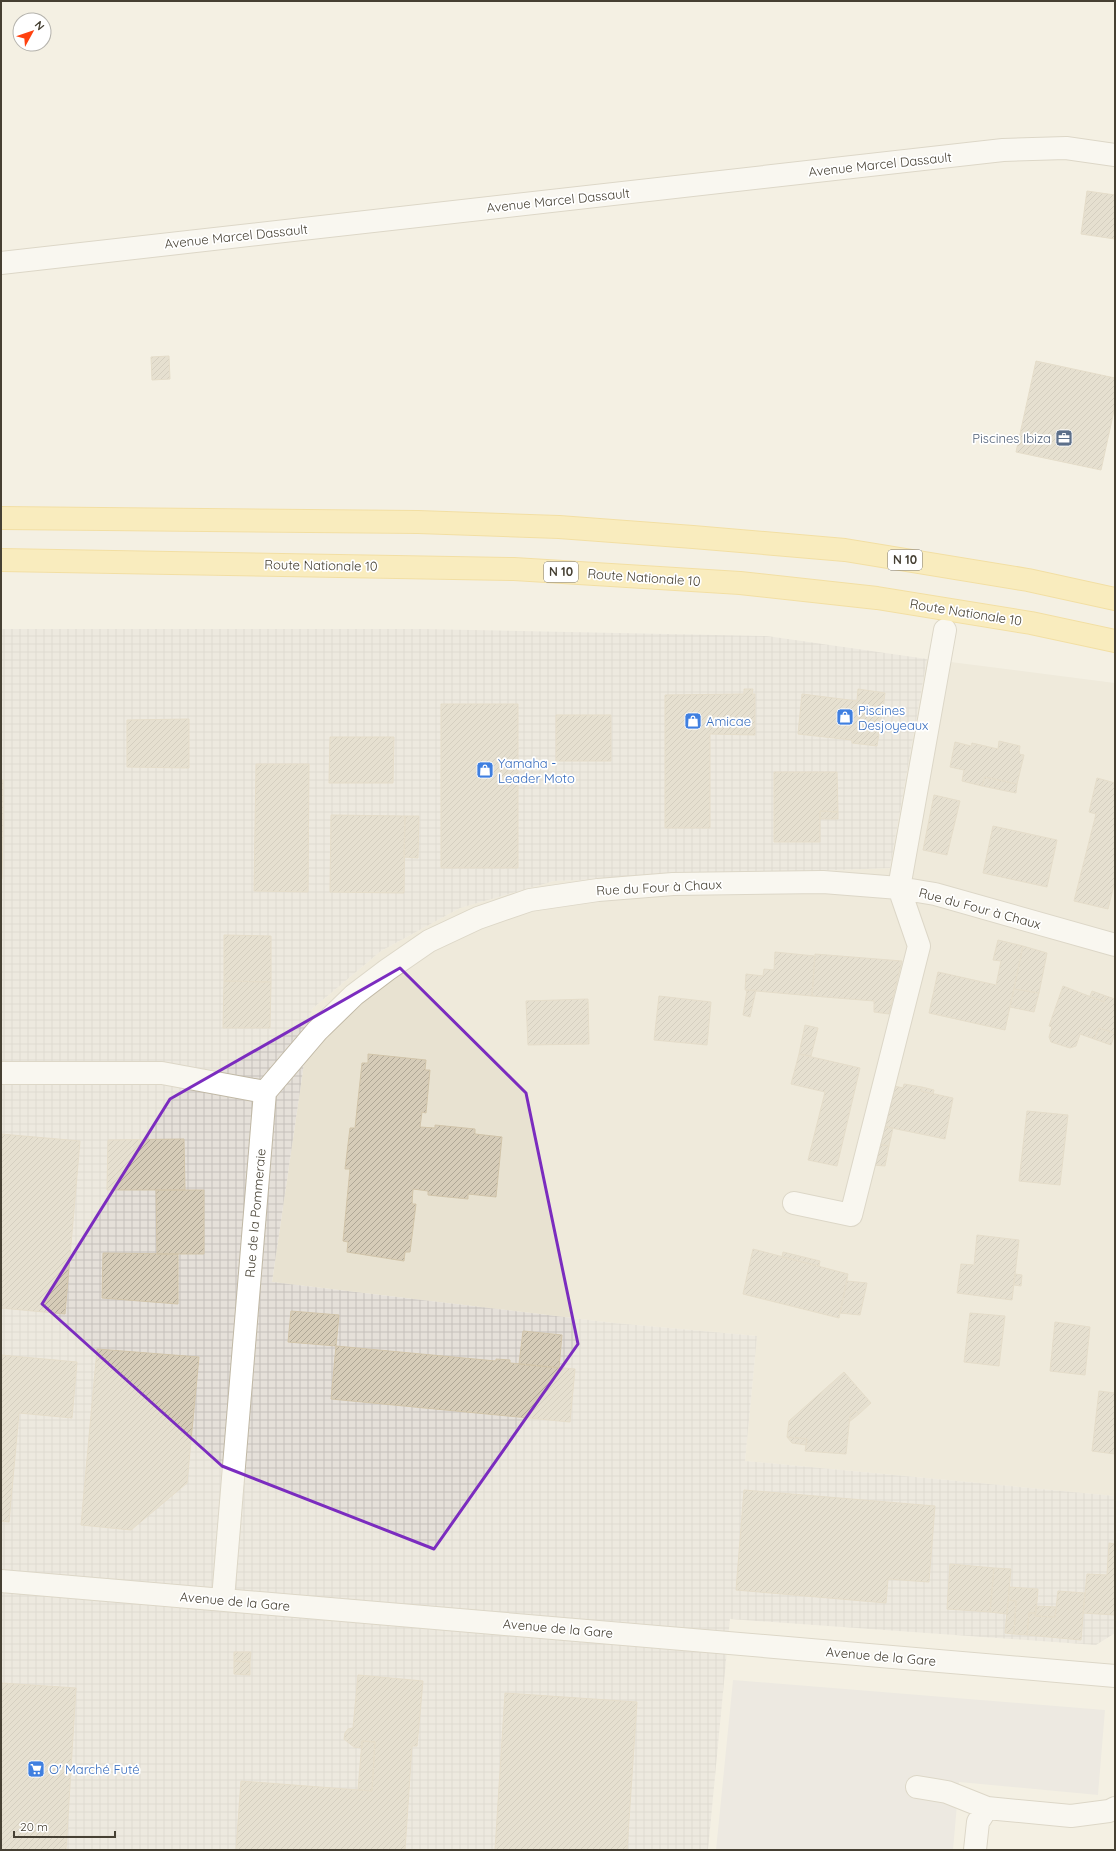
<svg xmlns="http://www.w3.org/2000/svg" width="1116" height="1851" viewBox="0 0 1116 1851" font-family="Quicksand,sans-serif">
<defs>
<pattern id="industrial-grid" width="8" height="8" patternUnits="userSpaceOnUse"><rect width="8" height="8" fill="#e5e0d9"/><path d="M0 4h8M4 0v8" fill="none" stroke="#c6c1bb"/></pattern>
<pattern id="building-hatch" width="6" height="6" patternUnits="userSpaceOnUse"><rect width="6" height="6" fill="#d6ccb8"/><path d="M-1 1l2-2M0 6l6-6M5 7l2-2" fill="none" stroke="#afa796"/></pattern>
</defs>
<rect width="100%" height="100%" fill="#f4f0e3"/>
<path fill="#e8e2d1" d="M927 659 1115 683V1496L745 1461 757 1336 614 1323 272 1282 312 1009 381 951 460 908 554 881 890 868Z"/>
<path fill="url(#industrial-grid)" d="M1 629H422L767 636 927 659 890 868 554 881 460 908 381 951 312 1009 272 1282 614 1323 757 1336 745 1461 1115 1496V1633L1096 1645 730 1619 708 1850H1Z"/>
<path fill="#e4e1dd" d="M733 1680 1105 1710 1098 1795 959 1782 953 1850H716Z"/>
<path fill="url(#building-hatch)" stroke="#d2c5aa" d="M1087 191 1115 195V239L1081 234Z
M169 356 170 379 152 380 151 357Z
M1036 361 1115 378V406L1101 470 1016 452Z
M744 689H753L752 694H755V735L710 734V828H665V695L744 694Z
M858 689 885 693 877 746 852 743V740L798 734 802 694 857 701Z
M441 704H518V868H441Z
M556 715H611V761H556Z
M189 719V768L127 767V720Z
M330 737H394L393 783H329Z
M999 741 1020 746 1019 754 1024 755 1017 784 985 777 982 786 962 781 964 770 950 767 955 742 971 746 972 743 998 749Z
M256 764H309L308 892 254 891Z
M774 772H837L838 812 820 811V842H774Z
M985 777 1017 784 1016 793 982 786Z
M1097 778 1115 783V881L1108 909 1074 901 1096 814 1089 812Z
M1 780H3V828H1Z
M934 795 960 801 947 855 923 850Z
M820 811 838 812V819H820Z
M331 815 405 816 404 893 330 892Z
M405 816H419L418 858 404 857Z
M993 826 1057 840 1047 887 983 873Z
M1 828H3L2 879H1Z
M224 935 271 936V982L224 981Z
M998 940 1023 946 1005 1030 929 1013 938 972 996 985 1001 961 993 960Z
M1023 946 1047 953 1039 993 1014 989Z
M775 952 815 956 812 996 745 990 746 974 763 976 764 969 774 970Z
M815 954 902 961 889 1014 874 1012V1001L812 996Z
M224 981 271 982 270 1028H223Z
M1063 986 1104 1002 1106 996 1115 999V1033L1099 1028 1094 1039 1080 1034 1076 1046 1070 1048 1051 1042 1049 1037 1052 1027 1049 1026Z
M1014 989 1039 993 1034 1012 1010 1007Z
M747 990H756L750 1017 743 1015Z
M1092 991 1106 996 1104 1002 1090 996Z
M659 996 711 1002 707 1045 654 1040Z
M588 999 589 1044 528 1045 526 1001Z
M805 1025 818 1028 811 1056 799 1054Z
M1099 1028 1115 1033 1111 1045 1094 1039Z
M368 1054 426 1060 425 1070H430L426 1113 422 1112 420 1127 435 1128V1125L475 1129V1134L502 1137 496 1197 468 1194V1199L428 1195V1191L413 1189 412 1204H416L410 1252H405L404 1261 347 1252 348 1242 343 1241 350 1169H345L350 1128H355L362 1063H368Z
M799 1054 860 1068 837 1166 808 1160 825 1092 791 1084Z
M904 1084 922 1087 921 1091 953 1098 945 1139 882 1126 890 1085 903 1088Z
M922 1087 934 1090 933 1094 921 1091Z
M1027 1111 1068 1115 1060 1185 1019 1181Z
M882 1126 893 1128 889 1146 877 1144Z
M1 1134 80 1141 65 1314 1 1308Z
M184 1139 185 1190H107L108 1140Z
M877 1144 889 1146 885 1166 873 1165Z
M156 1190H204V1254H157Z
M977 1235 1019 1240 1012 1300 957 1293 961 1264 974 1265Z
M753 1249 848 1274 839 1318 743 1294Z
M783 1252 820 1261 819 1266 782 1257Z
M103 1253 178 1254V1304L102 1298Z
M1015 1274 1022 1275 1021 1286 1014 1285Z
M847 1281 867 1283 860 1315 840 1313Z
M291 1311 339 1315 336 1346 288 1342Z
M970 1313 1005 1316 999 1366 964 1362Z
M1055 1322 1090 1327 1085 1375 1050 1371Z
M523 1331 562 1335 559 1368 519 1364Z
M336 1346 496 1361V1359L510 1360V1363L575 1369 570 1422 331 1399Z
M97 1349 199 1357 187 1483 131 1530 81 1525Z
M1 1355 77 1362 72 1418 19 1413 9 1522 1 1521Z
M844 1372 871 1403 859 1414 856 1411 850 1416 846 1454 805 1451 807 1439 787 1437 789 1421Z
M1099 1391 1115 1393V1454L1092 1451Z
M856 1411 859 1414 849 1422 850 1416Z
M787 1437 807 1439 806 1445 792 1443Z
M744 1490 935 1506 929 1582 888 1579 886 1603 736 1590Z
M1109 1543 1115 1544V1615L1083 1613 1087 1574 1107 1575Z
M950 1564 994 1568 990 1612 947 1609Z
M994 1568 1011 1569 1007 1614 990 1612Z
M1009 1587 1038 1589 1036 1613H1029L1027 1635 1014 1634 1016 1601 1008 1600Z
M1058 1591 1085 1593 1081 1640 1027 1635 1029 1613H1036L1035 1616 1055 1617Z
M1008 1600 1016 1601 1014 1634 1005 1633Z
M1036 1606 1056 1607 1055 1617 1035 1616Z
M234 1652H251L250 1662 234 1661Z
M234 1661 250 1662V1675L234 1674Z
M358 1675 423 1681 417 1746H412L405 1850H236L241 1781 372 1791 375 1742 362 1741V1748L354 1747 344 1739 345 1733 348 1729 353 1728Z
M1 1683 76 1688 66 1850H1Z
M505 1693 637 1702 627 1850H495Z
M362 1741 375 1742 372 1791 358 1790Z"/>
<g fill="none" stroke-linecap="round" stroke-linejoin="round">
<g stroke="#c0b8a5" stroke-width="24">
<path id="minor" d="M1 263 1003 150 1066 148 1115 155
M1 1073H162L265 1092 223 1599
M265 1092 317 1031 354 995 387 970 429 941 478 918 530 900 598 890 673 884 823 882 899 888 935 894 1115 945
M794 1203 851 1215 919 946 899 888 945 630
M1 1581 1115 1676
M917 1787 947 1792 987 1808
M975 1850 978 1822 987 1808 1071 1816 1109 1811 1115 1808"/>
</g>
<g stroke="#f0ca56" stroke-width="24">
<path id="major" d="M1 518 418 522 559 527 693 537 845 550 1028 580 1115 599
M1 560 514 569 740 583 877 598 1031 623 1115 641"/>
</g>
<use href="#minor" stroke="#fff" stroke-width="22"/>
<use href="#major" stroke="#ffe691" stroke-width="22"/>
</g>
<path d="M0 0H1116V1851H0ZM400 968 526 1093 578 1344 434 1549 222 1466 42 1304 170 1099Z" fill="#f4f0e3" fill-opacity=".55" fill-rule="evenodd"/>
<path fill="none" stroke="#7b2cbf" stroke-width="3" stroke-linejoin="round" d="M400 968 526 1093 578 1344 434 1549 222 1466 42 1304 170 1099Z"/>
<defs>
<g id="office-square" transform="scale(0.9)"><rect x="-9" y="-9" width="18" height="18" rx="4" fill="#5c6f8a" stroke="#fff"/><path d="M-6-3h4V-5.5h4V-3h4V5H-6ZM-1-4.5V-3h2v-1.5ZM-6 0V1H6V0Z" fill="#fff"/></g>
<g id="shop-square" transform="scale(0.9)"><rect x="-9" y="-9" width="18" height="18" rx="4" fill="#3f7fe0" stroke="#fff"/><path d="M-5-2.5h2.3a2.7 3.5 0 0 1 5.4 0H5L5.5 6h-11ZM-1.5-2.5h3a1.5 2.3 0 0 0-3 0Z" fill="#fff"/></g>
<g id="supermarket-square" transform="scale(0.9)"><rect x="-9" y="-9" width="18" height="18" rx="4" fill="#3f7fe0" stroke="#fff"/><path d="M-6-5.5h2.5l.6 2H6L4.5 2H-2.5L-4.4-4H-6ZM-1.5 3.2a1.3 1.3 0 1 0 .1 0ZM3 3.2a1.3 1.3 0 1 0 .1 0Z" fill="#fff"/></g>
</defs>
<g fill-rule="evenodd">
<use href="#office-square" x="1064" y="438"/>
<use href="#shop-square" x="845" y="717"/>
<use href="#shop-square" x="693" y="721"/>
<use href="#shop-square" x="485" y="770"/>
<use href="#supermarket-square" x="36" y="1769"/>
</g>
<g text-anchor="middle" stroke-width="3.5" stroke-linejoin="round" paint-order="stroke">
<g fill="#fff" stroke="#7e7970" stroke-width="1">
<rect x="888" y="550" width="34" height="20" rx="3"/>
<rect x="544" y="562" width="34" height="20" rx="3"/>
</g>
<g font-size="12" font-weight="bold" fill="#464033">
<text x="905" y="564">N 10</text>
<text x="561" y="576">N 10</text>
</g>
<g font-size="13" fill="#464033" stroke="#fff">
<text transform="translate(880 164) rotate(-6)" y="5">Avenue Marcel Dassault</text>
<text transform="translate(558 200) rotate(-6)" y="5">Avenue Marcel Dassault</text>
<text transform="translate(236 236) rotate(-6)" y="5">Avenue Marcel Dassault</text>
<text transform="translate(321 565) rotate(1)" y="5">Route Nationale 10</text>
<text transform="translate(644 577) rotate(4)" y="5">Route Nationale 10</text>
<text transform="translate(966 612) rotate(9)" y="5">Route Nationale 10</text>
<text transform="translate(659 887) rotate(-3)" y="5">Rue du Four à Chaux</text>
<text transform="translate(980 908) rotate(15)" y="5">Rue du Four à Chaux</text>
<text transform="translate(255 1213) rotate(-85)" y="5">Rue de la Pommeraie</text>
<text transform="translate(235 1601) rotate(5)" y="5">Avenue de la Gare</text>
<text transform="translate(558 1628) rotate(5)" y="5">Avenue de la Gare</text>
<text transform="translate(881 1656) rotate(5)" y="5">Avenue de la Gare</text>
</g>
<g font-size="13" fill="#4e5e75" stroke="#fff" text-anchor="end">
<text x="1051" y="443">Piscines Ibiza</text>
</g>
<g font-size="13" fill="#366cbe" stroke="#fff" text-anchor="start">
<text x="858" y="715">Piscines<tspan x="858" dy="15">Desjoyeaux</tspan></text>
<text x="706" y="726">Amicae</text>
<text x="498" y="768">Yamaha -<tspan x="498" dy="15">Leader Moto</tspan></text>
<text x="49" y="1774">O' Marché Futé</text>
</g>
</g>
<rect width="1116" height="1851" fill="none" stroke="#464033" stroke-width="4"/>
<g transform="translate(32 32) rotate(50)"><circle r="19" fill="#ffffff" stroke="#b5b3ad"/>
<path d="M0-3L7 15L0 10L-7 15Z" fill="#ff410f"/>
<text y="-6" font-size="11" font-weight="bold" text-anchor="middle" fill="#464033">N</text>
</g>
<path d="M14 1831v6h101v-6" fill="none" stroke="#464033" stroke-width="2"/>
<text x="20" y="1831" font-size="12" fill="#464033" stroke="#ffffff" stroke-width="3" paint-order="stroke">20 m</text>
</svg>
